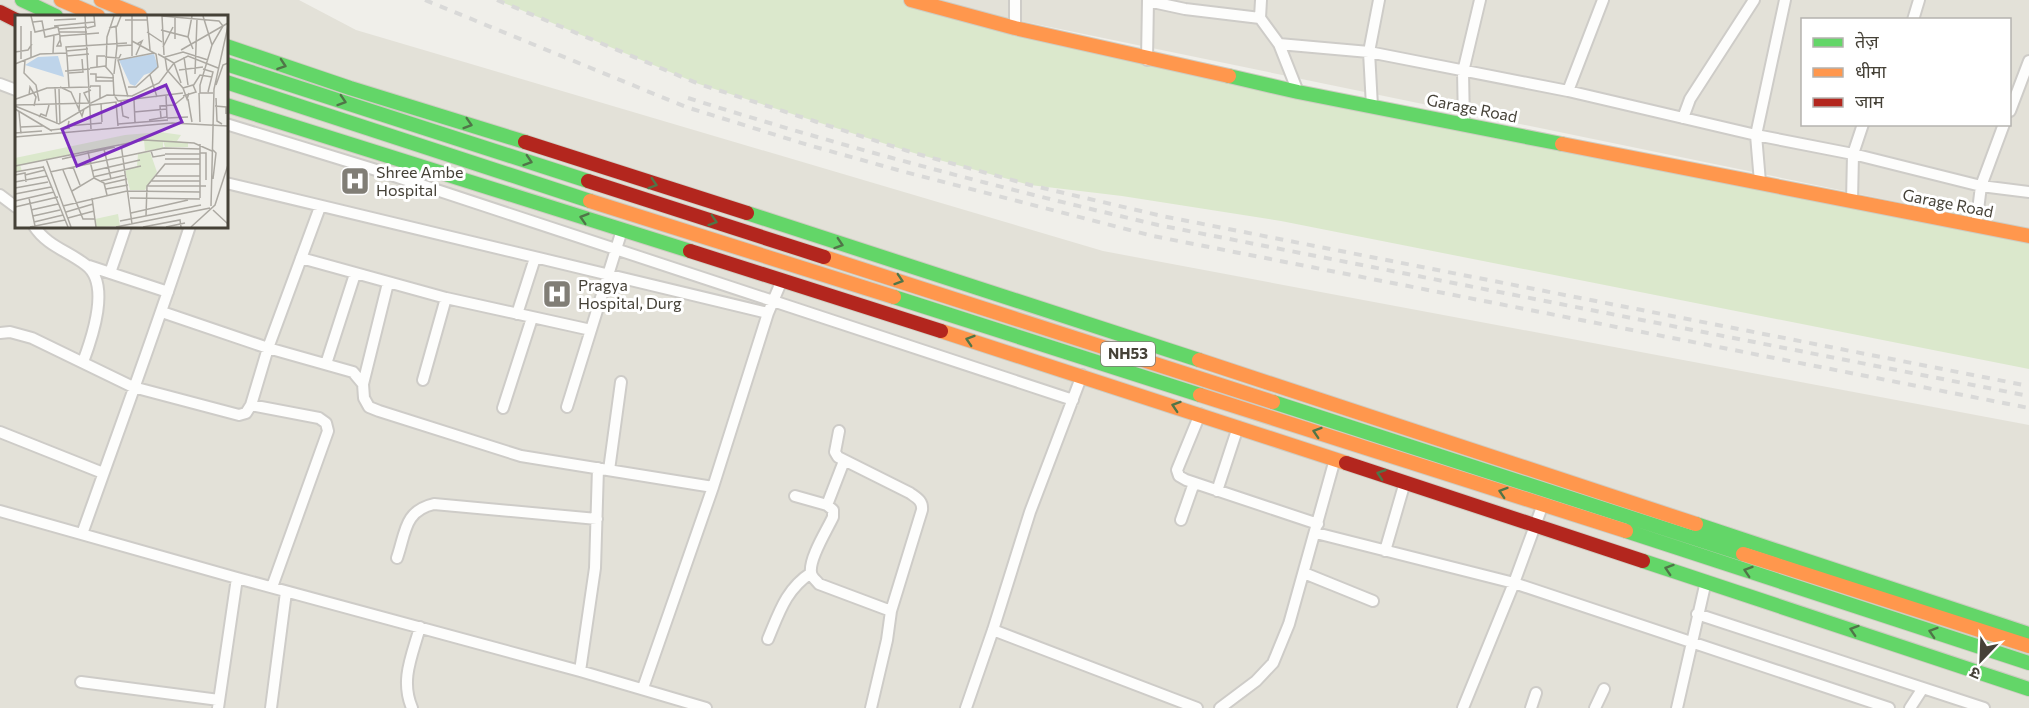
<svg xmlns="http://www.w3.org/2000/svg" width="2029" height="708" viewBox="0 0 2029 708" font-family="Commissioner,'Noto Sans Devanagari',sans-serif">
<rect width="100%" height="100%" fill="#f0efea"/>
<path fill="#e3e1d8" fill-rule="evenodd" d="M0 0H299L356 30 1103 251 2029 425V708H0ZM16 16H226V226H16Z
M920 0H2029V229L924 1ZM1802 20H2010V124H1802Z"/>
<path fill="#dbe8cc" d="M497 0H913L1015 28 2029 236V369L1281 221 1122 196 1030 185 914 153 699 84Z"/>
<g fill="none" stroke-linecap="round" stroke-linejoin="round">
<g stroke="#ceccc8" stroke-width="14">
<path id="street" d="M1261 0 1260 18 1279 44 1298 92
M1148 1 1185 9 1260 18
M1913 20 1919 0
M1015 28V0
M1279 44 1369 52 1568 91 1756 135 1853 154 1981 186 2029 192
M1147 60 1148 0
M0 84 16 90
M1568 91 1603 0
M1372 106 1369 52 1379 0
M2010 111 2029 61
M1683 118 1690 99 1754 0
M1464 123 1463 72 1480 0
M226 124 373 169 1073 400
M1760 182 1756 135 1785 0
M226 183 768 313
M0 195 16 207
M1852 201 1853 154 1863 124
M34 226C47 246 68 251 86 265 111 284 92 338 83 362
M1976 226 1981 186 2004 124
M301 258 446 298 591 330
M89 266 168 292
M110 273 126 226
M162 312 268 348 353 372 363 384 364 398 369 407 379 411 521 456 713 487
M517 314 535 258
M0 333 10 332 32 338 133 387 239 415 246 413 251 405 268 348 320 207
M326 364 355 274
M423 380 446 298
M363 384 388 283
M251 405 319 418 326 423 328 431 272 587
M567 407 622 230
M503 408 532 318
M1200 414 1177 470 1179 476 1186 480 1318 524
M839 431 835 452 838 457 910 493C917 498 923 501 922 510L891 611 887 640 871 708
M0 432 103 473
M609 470 621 382
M1217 491 1238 427
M795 496 827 505 833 510V517C827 530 809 558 811 572 811 577 816 580 819 584L891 611
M827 505 844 461
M0 511 237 578 580 671 706 708
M1181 520 1194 483
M1316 533 1514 583 1889 708
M82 534C118 432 156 330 190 226
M1385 551 1405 482
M397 558C406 532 404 511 434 504L597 519
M1304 573 1373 601
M1697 614 1984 708
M993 630 1197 708
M768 639C779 613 786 589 811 573
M580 671 595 568 598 468
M81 682 219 700
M643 688 713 487 768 313 782 280
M218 708 237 578
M271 708 286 592
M412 708C400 680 412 656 420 627
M966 708 993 630 1030 512 1082 375
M1220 708 1256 681 1273 663 1289 624 1335 459
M1463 708 1514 583 1543 504
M1531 708 1536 693
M1595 708 1604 689
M1677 708 1706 581
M1910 708 1923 688"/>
</g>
<g stroke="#ceccc2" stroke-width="16">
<path id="fast" d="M22 0 56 16
M226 46 350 88 525 142
M226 64 588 181
M1229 76 1298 92 1562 144
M226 82 590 201
M226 105 690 251
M747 213 1199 360
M894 297 1200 395
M1273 402 1743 554
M1696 524 2029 634
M1626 531 2029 663
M1643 561 2029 689"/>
</g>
<g stroke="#ceccc2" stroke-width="16">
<path id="slow" d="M61 0 98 16
M101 0 140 16
M911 0 1015 28 1229 76
M1562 144 2029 236
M590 201 894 297
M824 257 1273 402
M941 331 1346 463
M1199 360 1696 524
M1200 395 1626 531
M1743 554 2029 646"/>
</g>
<g stroke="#ceccc2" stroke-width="16">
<path id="jam" d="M0 12 16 20
M525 142 747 213
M588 181 824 257
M690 251 941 331
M1346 463 1643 561"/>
</g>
<use href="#street" stroke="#fdfdfc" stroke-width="10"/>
<use href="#fast" stroke="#63d668" stroke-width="14"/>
<use href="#slow" stroke="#ff974d" stroke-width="14"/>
<use href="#jam" stroke="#b3261e" stroke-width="14"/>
<path stroke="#d9d9d8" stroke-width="4" stroke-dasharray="8 8" stroke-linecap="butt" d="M425 0 686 107 808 145 905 172 1153 236 2029 408
M497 0 699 84 817 122 914 153 1030 185 1162 216 2029 386
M688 98C843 147 1000 188 1158 225L2029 396"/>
</g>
<defs><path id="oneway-chevron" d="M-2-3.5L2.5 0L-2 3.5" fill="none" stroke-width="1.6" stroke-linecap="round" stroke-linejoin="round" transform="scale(1.5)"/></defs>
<g stroke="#507548">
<use href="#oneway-chevron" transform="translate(282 65) rotate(19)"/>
<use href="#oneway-chevron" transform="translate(342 101) rotate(18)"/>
<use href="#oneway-chevron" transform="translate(468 124) rotate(17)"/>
<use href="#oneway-chevron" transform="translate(528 161) rotate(18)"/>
<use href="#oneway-chevron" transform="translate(653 184) rotate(18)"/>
<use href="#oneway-chevron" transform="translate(584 218) rotate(-163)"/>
<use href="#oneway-chevron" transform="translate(713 221) rotate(18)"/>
<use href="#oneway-chevron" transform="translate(839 244) rotate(18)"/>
<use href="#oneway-chevron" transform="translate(899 280) rotate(18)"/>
<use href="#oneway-chevron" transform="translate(970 340) rotate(-162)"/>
<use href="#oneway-chevron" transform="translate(1176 406) rotate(-162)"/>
<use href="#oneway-chevron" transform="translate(1317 432) rotate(-162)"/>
<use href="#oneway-chevron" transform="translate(1381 474) rotate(-161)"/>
<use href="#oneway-chevron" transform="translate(1503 492) rotate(-162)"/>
<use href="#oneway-chevron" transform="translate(1669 569) rotate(-162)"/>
<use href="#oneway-chevron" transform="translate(1748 571) rotate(-162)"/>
<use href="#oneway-chevron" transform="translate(1854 630) rotate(-162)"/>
<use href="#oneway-chevron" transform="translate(1933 632) rotate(-162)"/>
</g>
<defs>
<g id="hospital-square" transform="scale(1.5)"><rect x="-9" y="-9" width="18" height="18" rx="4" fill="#817e76" stroke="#fff"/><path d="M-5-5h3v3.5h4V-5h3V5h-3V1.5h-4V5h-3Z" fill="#fff"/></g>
</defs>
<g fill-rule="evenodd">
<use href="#hospital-square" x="355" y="181"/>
<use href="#hospital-square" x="557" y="294"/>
</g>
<g text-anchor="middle" stroke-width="6" stroke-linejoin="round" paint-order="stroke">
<rect fill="#fff" stroke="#7d7a73" stroke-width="1.5" x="1101" y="342" width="54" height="24" rx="4.5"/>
<g font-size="15" font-weight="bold" fill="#454137">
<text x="1128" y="359">NH53</text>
</g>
<g font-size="16" fill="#454137" stroke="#fff">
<text transform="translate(1472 108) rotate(11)" y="6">Garage Road</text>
<text transform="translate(1948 203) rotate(11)" y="6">Garage Road</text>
</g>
<g font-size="16" fill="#454137" stroke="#fff" text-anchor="start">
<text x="376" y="178">Shree Ambe<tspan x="376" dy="18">Hospital</tspan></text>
<text x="578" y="291">Pragya<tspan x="578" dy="18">Hospital, Durg</tspan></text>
</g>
</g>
<g transform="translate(15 15)">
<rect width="213" height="213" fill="#f0efea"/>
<path d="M145 117 166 120 162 126 173 128V132H150L148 126V133L130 136 129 125 5 150 7 156 0 157V143L110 120ZM135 137 142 157 130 175H115L110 156 122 151 123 139ZM103 199 105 211 81 212 80 204Z" fill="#dbe8cc"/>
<path d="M139 39 143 52 140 56 129 60 120 71 115 69 104 45ZM43 41 49 62 10 50 23 42Z" fill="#bed4ea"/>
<path fill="none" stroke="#aca9a2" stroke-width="1.5" d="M16 1 20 17 43 12 45 21V25L46 29V31H42L45 25M70 1 76 114M132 1 135 35M147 1 204 6 208 11 197 30 185 70V78H198M147 1 149 40M188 1 197 30M39 5 61 4M110 5H132M18 7 27 6 30 22 44 19M39 11 79 7M101 11 102 31 117 30M72 13 80 11 79 1M94 13 102 11 106 1M43 14 72 12M146 15 173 22 178 34M16 16V42M44 17H72M132 17 147 27M45 21 84 18M173 22 177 1M160 24V2M148 32 158 12M166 35 213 8M51 36 73 34M0 37 13 35 17 29M38 38 39 20M74 39 52 41 51 32 112 28M143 39 159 48 166 68M121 40 127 26 122 29M52 41 54 72M117 41V1M90 42 104 43 106 39M169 42 173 70M6 44V11M10 45 9 58 21 70 24 86M0 49 25 39 52 38M82 52V41H90M91 52 92 22 99 1M75 53 90 51 98 60 99 80 103 86 168 78M188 54 198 57 193 77M164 55 188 52M50 56 75 54M54 58 68 57 67 44M75 59H81V66H99M99 59 102 31M180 59 182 4M135 60 142 82M81 62 99 63M201 70 208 50 213 48M75 71H85V83M178 71 185 60 197 62M40 72 42 109M45 72 56 77 67 101 69 94M113 72H121L143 52 141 39 117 26M168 73 178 70 181 77 168 81M44 74 45 108M174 78 172 84 168 73 152 55 150 42 168 37 193 45M184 78 185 107M14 80 15 72 21 82 19 91M151 81 152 103M113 82 103 45 139 38M201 83 202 106 207 109M1 84 32 73 76 72M173 84 177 107M119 85 120 107M106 86 108 101 114 103M74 88 69 78 76 75M86 88 87 107M0 90 76 88 92 80 117 81 144 68 159 48 173 41 203 53M0 91 44 109 76 90 101 87 103 111M200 91 211 92V99M0 94 37 116M64 96 65 78M4 97 6 119M119 97 152 94M24 102 26 99 31 101 34 90M146 103 145 91 159 90 169 82M152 103 173 102M134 105 152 102M54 106 53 111 87 108M103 109 153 105M6 112 28 111M36 115 55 113M0 118 27 116M0 122 157 108 213 111M106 129 117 209M89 134 96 164M136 136 138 142 150 140M185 138H191V165M150 139H185M31 144 56 212M47 144 100 132M150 144H185M0 151 129 125 179 128 197 136M28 151 53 212M58 152 65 170M48 155 68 204H80M77 156 125 145M0 157 28 152M35 157 149 133 185 134V129M0 160 10 158 11 167M10 160 30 155M140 161H185M78 162 126 151M79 163 89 168 92 180M198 164 201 138 198 135M86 166 111 160M136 166H185M0 167 32 161M90 169 112 164M132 171H191M0 173 33 167M91 174 113 170M57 176 79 163 73 137M0 179 36 172M14 183 20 211M77 183 81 212M115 183 185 184M185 183V134M0 186 39 177M48 191 112 176 185 177M196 191 199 74 213 11M0 192 43 182M16 195 43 189M198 195 213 209M51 197 78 189M116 198 173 185M18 201 45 195M131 201 132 171 150 149H185M53 203 79 196M105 206 186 190M19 207 48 200M15 212 50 205M101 212 195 193M128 212 165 205 166 212M151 212 170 208M176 212 200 190 213 150"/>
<path fill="#7b2cbf" fill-opacity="0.15" stroke="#7b2cbf" stroke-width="3" d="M151 70 167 107 62 151 47 114Z"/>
<rect width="213" height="213" fill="none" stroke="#454137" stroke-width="3"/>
</g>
<rect x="1801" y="18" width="210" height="108" fill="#ffffff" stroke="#b5b3af" stroke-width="1.5"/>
<rect x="1813" y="38" width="30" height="9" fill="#63d668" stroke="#b5b3af" stroke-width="1.5"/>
<text x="1855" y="48" font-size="18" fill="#454137">तेज़</text>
<rect x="1813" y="68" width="30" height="9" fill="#ff974d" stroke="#b5b3af" stroke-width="1.5"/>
<text x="1855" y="78" font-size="18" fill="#454137">धीमा</text>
<rect x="1813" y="98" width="30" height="9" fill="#b3261e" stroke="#b5b3af" stroke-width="1.5"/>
<text x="1855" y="108" font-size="18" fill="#454137">जाम</text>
<g transform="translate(1981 660) rotate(203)" stroke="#ffffff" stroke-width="4.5" paint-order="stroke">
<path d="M0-4.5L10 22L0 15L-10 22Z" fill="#454137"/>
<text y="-9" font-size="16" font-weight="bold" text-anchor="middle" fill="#454137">उ</text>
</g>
</svg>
